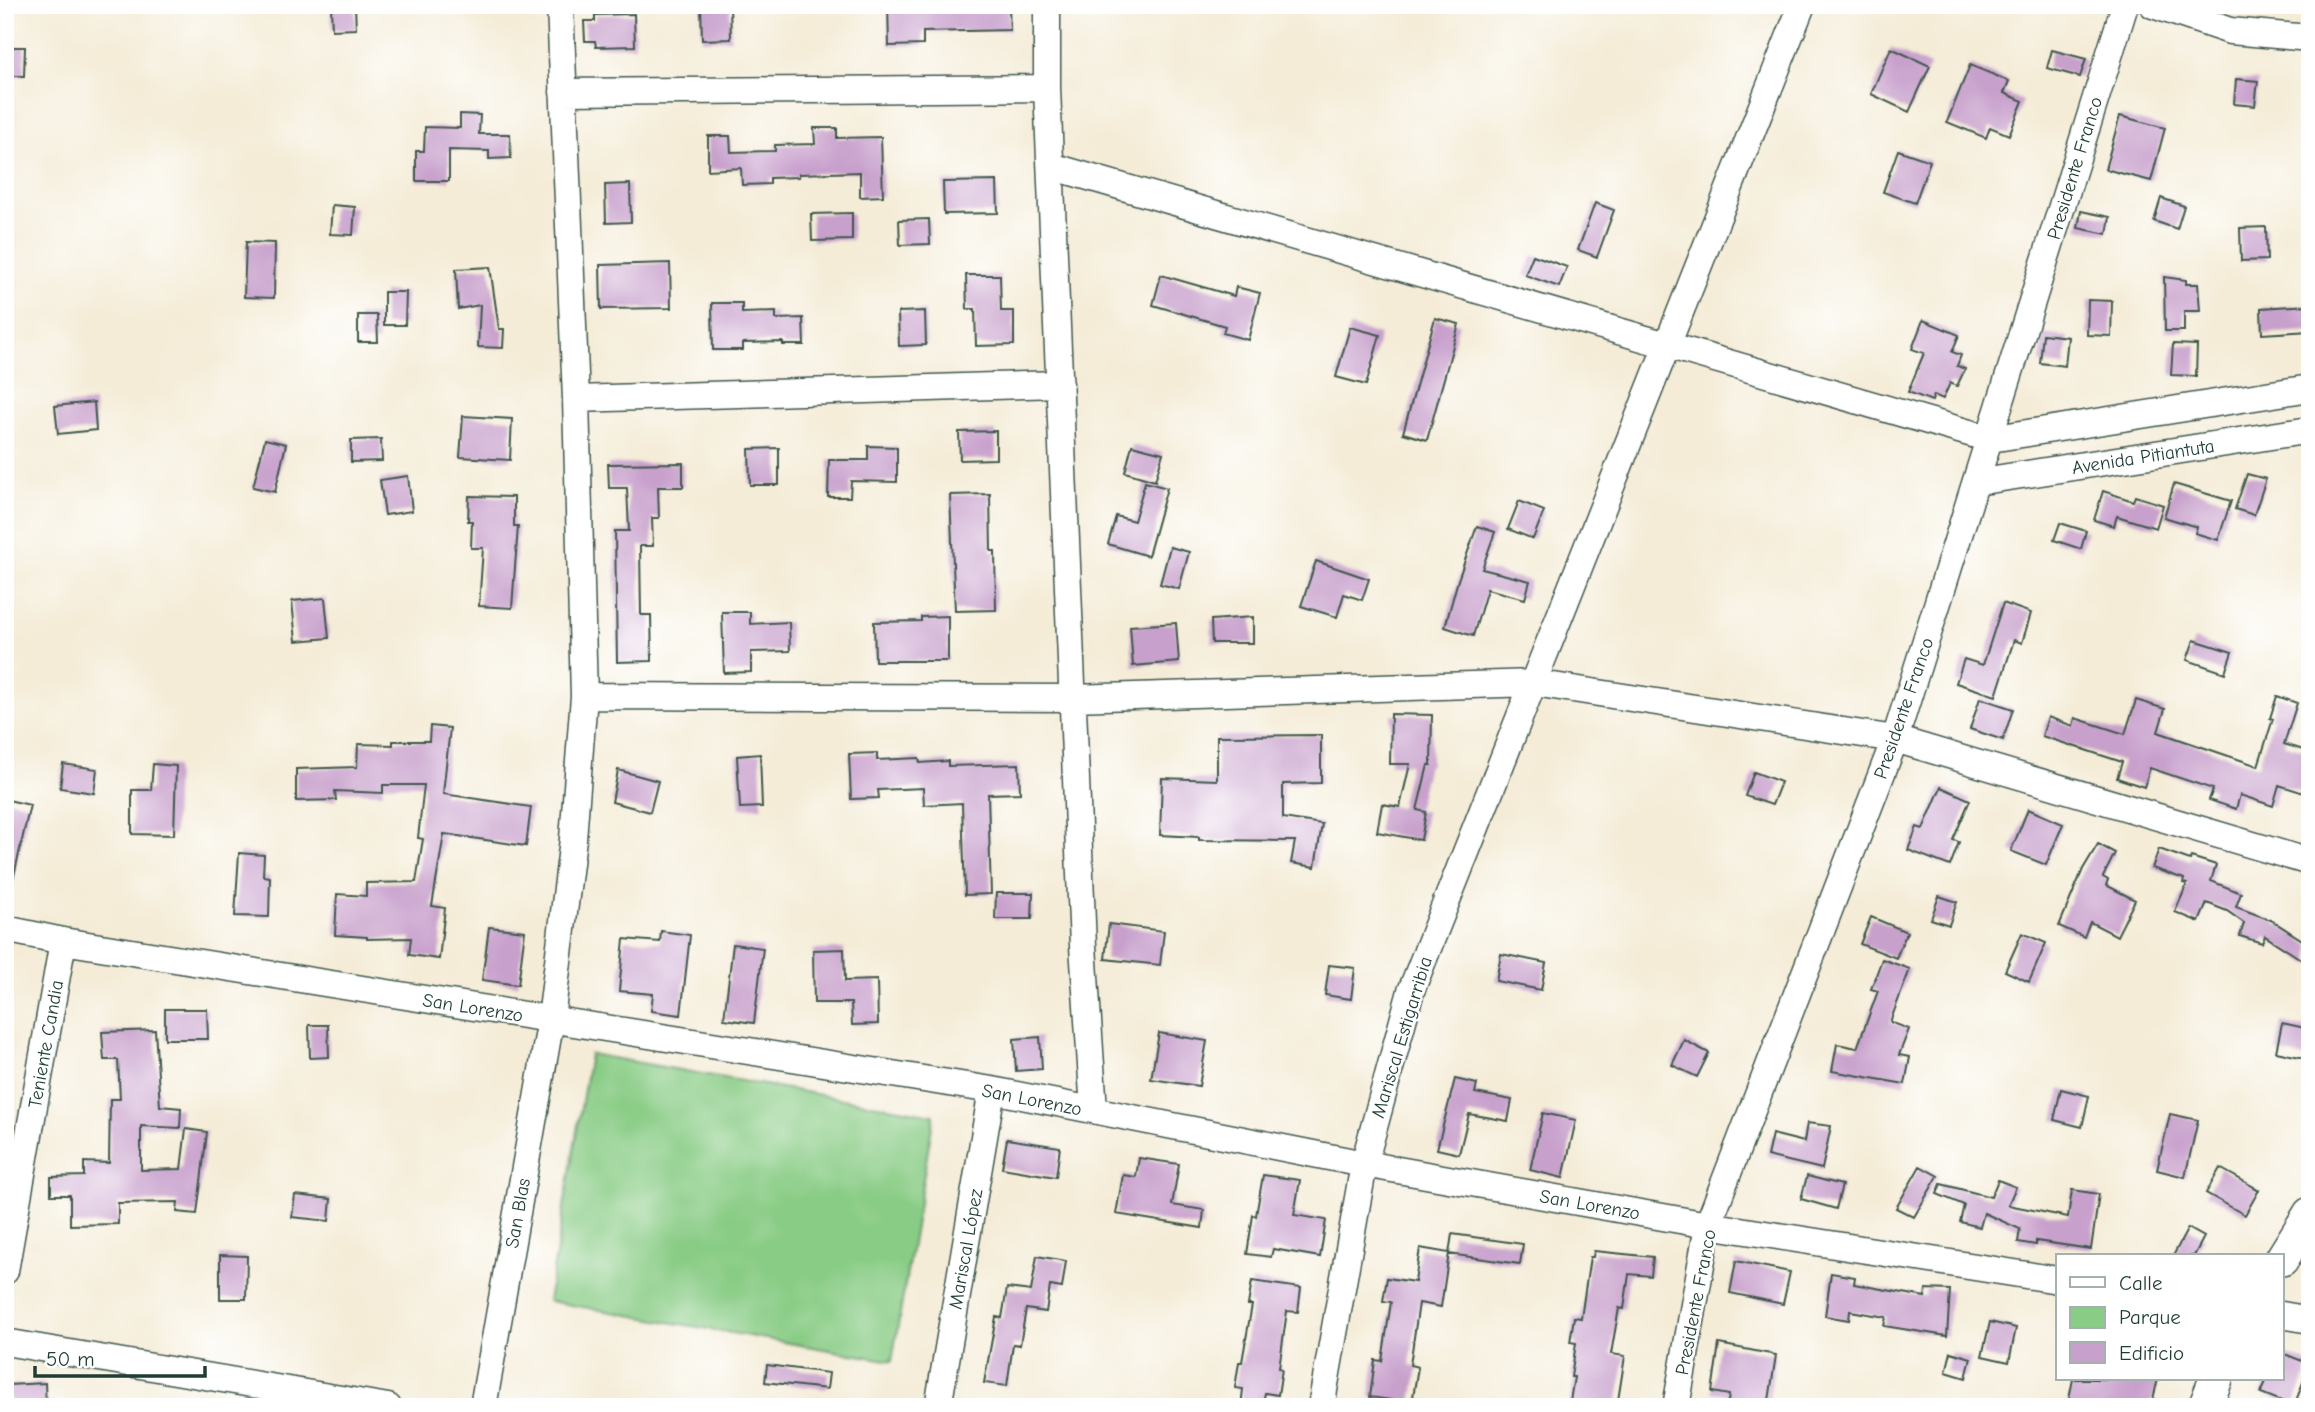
<svg xmlns="http://www.w3.org/2000/svg" width="2315" height="1412" viewBox="0 0 2315 1412" font-family="'Comic Neue',sans-serif">
<rect width="100%" height="100%" fill="#fff"/>
<filter id="ink" filterUnits="userSpaceOnUse"><feTurbulence type="fractalNoise" baseFrequency=".0143" numOctaves="2"/><feDisplacementMap in="SourceGraphic" scale="14" xChannelSelector="R" yChannelSelector="G"/><feConvolveMatrix kernelMatrix="1 2 1 2 8 2 1 2 1" color-interpolation-filters="sRGB"/></filter>
<filter id="wash" filterUnits="userSpaceOnUse"><feTurbulence type="fractalNoise" baseFrequency=".00686" numOctaves="4" result="noise"/><feDisplacementMap in="SourceGraphic" scale="28" xChannelSelector="R" yChannelSelector="G"/><feGaussianBlur stdDeviation="1.57" result="paint"/><feColorMatrix in="noise" values="0 0 0 0 0 0 0 0 0 0 0 0 0 0 0 0 0 1.4 0 .05"/><feComposite in="paint" operator="in"/></filter>
<g filter="url(#wash)">
<rect width="100%" height="100%" fill="#f4ecd7"/>
<path fill="#89cc85" stroke="#54845c" stroke-width="2" d="M590 1054 934 1115 892 1361 548 1301Z"/>
<g id="blocks">
<path fill="#c8a0cc" d="M701 5H730L731 39 702 40Z
M888 5H922L923 10 1009 8 1010 30 923 32V45L889 46Z
M331 6H355L356 29 332 30Z
M634 14 635 46 596 47 595 41H585L584 21H595V15Z
M5 47H25L24 76H5Z
M1891 48 1930 66 1909 112 1871 94Z
M2052 50 2086 59 2080 77 2047 68Z
M1970 65 2009 81 2004 93 2023 101 2009 135 1990 127 1986 138 1947 122Z
M2236 79 2258 81 2255 106 2234 104Z
M460 114 480 115 479 134H510L511 158 489 159V151L449 150V181H416V151H424L425 127 460 128Z
M2120 116 2165 128 2151 181 2105 169Z
M814 128H837V138L881 137 883 196 860 197V172L799 174V177L770 178V184L742 185 741 168 708 170V136H730L731 152 775 151V145L815 144Z
M1898 150 1930 161 1915 203 1883 192Z
M997 181 998 213 944 214 943 182Z
M630 184 631 222 606 223 605 185Z
M2161 198 2184 206 2177 229 2154 221Z
M1595 203 1614 210 1597 257 1578 250Z
M332 205 355 207 353 235 330 234Z
M2081 211 2110 217 2107 234 2078 228Z
M852 213V240L812 241 811 214Z
M929 219 930 244 900 245 899 220Z
M2266 227 2267 260 2241 261 2240 228Z
M246 242 275 243 274 298 244 297Z
M1533 255 1567 267 1559 287 1525 275Z
M670 263 671 308 601 309 600 265Z
M490 267 499 329H504L503 348 478 347 480 305 458 309 456 269Z
M966 275H1000L1001 311H1014V345L976 346 975 309H967Z
M1161 275 1234 296 1236 287 1260 293 1248 340 1223 333 1225 326 1153 305Z
M2164 277 2186 280V284H2198L2200 311H2184V331H2165Z
M384 292H406L405 325H384Z
M2088 300 2112 301 2111 336 2087 335Z
M712 303H742V313L776 312V319L803 318 804 345H783V342L743 343V350H713Z
M2310 305V331L2262 334 2261 308Z
M925 311 926 345 899 346 898 312Z
M358 315H377L378 342H358Z
M1435 318 1459 324 1427 440 1403 433Z
M1923 320 1959 335 1952 352 1961 355 1957 366 1965 369 1957 386 1950 383 1943 399 1934 395 1932 401 1908 392 1924 353 1912 349Z
M1350 327 1380 335 1366 385 1336 377Z
M2043 334 2068 337 2065 366 2040 363Z
M2173 344 2197 345 2196 376 2171 375Z
M94 402 96 430 58 434 55 406Z
M463 416 512 419 510 460 460 457Z
M996 431V459L960 460 959 432Z
M265 439 286 444 275 492 253 487Z
M381 439 382 461 351 462V440Z
M1132 445 1163 453 1155 481 1125 472Z
M868 446 897 447V482L851 481 850 497H828L829 460H868Z
M779 448V485H750L749 449Z
M683 463V487H658L659 518H652L653 546H640L641 615H651L652 661 617 662 615 531H629L627 488H609L608 464Z
M2247 474 2266 479 2254 515 2235 509Z
M408 476 412 511 385 515 380 480Z
M1145 482 1167 488 1148 556 1108 544 1116 516 1134 521Z
M2174 484 2231 501 2218 540 2195 533 2197 527 2164 517Z
M2103 491 2133 501 2135 496 2163 505 2156 528 2117 516 2114 526 2094 520Z
M990 494 991 551H995L996 610 955 611 950 495Z
M469 496 514 497V526H518L512 608 479 606 483 548H471L472 521H468Z
M1519 501 1544 511 1533 539 1508 529Z
M2060 523 2086 531 2081 549 2054 540Z
M1477 526 1495 532 1482 569 1530 581 1525 599 1487 589 1473 636 1445 627 1458 580Z
M1170 547 1189 552 1179 589 1160 584Z
M1316 561 1369 579 1362 600 1344 594 1337 617 1301 606Z
M325 598 329 638 296 641 292 601Z
M2003 603 2031 613 2022 643 2014 640 1996 696 1956 683 1964 659 1983 665Z
M722 612H750V624L789 622 790 651 751 652V672L724 673Z
M948 616V661H875L874 622 921 621V617Z
M1253 617V643H1212L1211 620Z
M1176 623 1179 662 1133 666 1130 626Z
M2194 640 2232 652 2225 673 2187 660Z
M2277 696 2297 703 2284 744 2310 752V795L2279 785 2273 806 2240 795 2236 809 2209 800 2213 789 2150 768 2144 787 2117 778 2122 762 2042 736 2048 717 2073 726 2075 718 2125 734 2136 700 2165 709 2158 732 2258 766 2273 719 2270 718Z
M1980 698 2013 709 2003 740 1970 729Z
M1391 714 1432 715 1431 765H1428L1417 810 1426 812 1421 840 1377 832 1382 804 1400 807 1410 764H1390Z
M430 726 450 728 443 794 531 807 526 846 444 834 432 906 445 908 439 959 409 955 411 938 367 939V937L335 935 337 894 366 896V883L416 882 423 839 418 838 424 785H383V793L335 791 336 800 296 801V769L357 767 358 744 393 745V741H429Z
M1321 735V783L1283 784V818L1322 824 1315 867 1291 863 1295 841 1199 840V837L1160 835 1162 778 1217 780V736Z
M877 753V760L919 758 920 763 948 761V766L1019 764 1020 793 988 794 991 894 965 895 962 803 924 805 923 788 878 790 879 798 851 799 849 754Z
M760 754 762 807 740 808 737 756Z
M63 764 97 769 94 793 60 788Z
M153 764 176 766 174 835 132 834V790H151Z
M618 770 658 781 650 812 612 802Z
M1754 772 1781 782 1772 805 1745 796Z
M1941 787 1970 800 1953 840 1959 842 1950 866 1908 850 1917 827 1923 829Z
M8 800 30 805 13 880H5V814Z
M2028 809 2063 824 2046 865 2011 851Z
M2098 844 2115 853 2103 877 2108 880 2106 885 2135 900 2117 936 2090 922 2084 937 2059 926 2083 869Z
M2159 849 2190 860 2191 857 2216 865 2211 881 2241 893 2236 907 2271 920 2310 945V965L2265 936 2262 943 2240 936 2244 923 2227 911 2207 903 2199 922 2175 912 2187 884 2183 883 2184 879 2152 868Z
M239 853 264 855 263 876 270 877 269 917 235 916Z
M996 893H1033L1032 919H995Z
M1939 896 1957 902 1949 925 1931 919Z
M1871 917 1907 932 1896 958 1860 944Z
M1109 924 1164 931 1160 965 1105 959Z
M489 927 525 931 518 985 482 980Z
M661 931 690 935 681 1015 651 1011 653 994 619 991 624 939 660 942Z
M2022 933 2046 943 2029 982 2005 971Z
M733 944 763 948 754 1023 724 1019Z
M844 949 845 981 877 980 878 1024 852 1025 851 1003H814L813 950Z
M1501 954 1546 963 1541 990 1496 981Z
M1882 959 1910 969 1890 1022 1909 1029 1899 1055 1910 1057 1905 1084 1832 1071 1837 1044 1857 1048 1878 991 1871 989Z
M1329 965 1355 968 1351 999 1325 995Z
M165 1009H207L208 1039H165Z
M2282 1023 2310 1029V1059L2276 1052Z
M309 1025H328L329 1057 310 1058Z
M155 1030 160 1106 181 1108 180 1128 141 1126V1170L181 1169 186 1129 207 1132 197 1214 177 1212 178 1202 118 1203V1224L70 1225V1195H51V1177L84 1176V1162L109 1163 110 1099H120L118 1060H104L102 1032Z
M1159 1033 1207 1041 1199 1086 1151 1079Z
M1040 1037 1042 1069 1016 1071 1014 1039Z
M1684 1040 1709 1053 1697 1077 1672 1065Z
M1455 1079 1477 1084 1475 1093 1512 1100 1508 1121 1469 1114 1459 1154 1437 1149Z
M2061 1089 2089 1096 2082 1127 2054 1120Z
M1543 1113 1576 1120 1563 1178 1530 1170Z
M2170 1114 2198 1120 2185 1177 2157 1170Z
M1807 1123 1831 1126 1822 1169 1767 1156 1772 1134 1804 1142Z
M1007 1139 1060 1147 1056 1177 1002 1168Z
M1139 1158 1179 1164 1172 1205 1204 1210 1202 1228 1116 1214 1123 1175 1136 1177Z
M1920 1166 1938 1176 1914 1217 1896 1208Z
M2220 1168 2259 1190 2245 1215 2206 1193Z
M1263 1175 1300 1180 1294 1215 1326 1220 1320 1257 1273 1249 1271 1257 1247 1254 1253 1215 1256 1216Z
M1807 1176 1842 1185 1836 1209 1801 1199Z
M1998 1180 2016 1187 2008 1205 2068 1217 2072 1190 2099 1194 2091 1249 2036 1241V1245L2018 1242 2020 1229 1984 1213 1980 1227 1960 1222 1964 1205 1937 1194 1941 1184 1991 1197Z
M295 1195 331 1199 329 1221 292 1217Z
M2188 1228 2204 1237 2194 1256H2173Z
M1452 1234 1523 1244 1520 1264 1449 1254Z
M1420 1248 1449 1253 1441 1307 1419 1303 1410 1365 1418 1367 1412 1403 1370 1397 1375 1360 1382 1361 1391 1302 1383 1301 1387 1278 1415 1282Z
M1594 1251 1653 1257 1651 1276 1629 1274 1624 1309 1619 1308 1611 1354 1625 1356 1617 1407H1569L1574 1377H1571L1576 1343 1570 1342 1574 1317 1581 1318 1590 1257H1593Z
M220 1255 247 1256 246 1299H220Z
M1037 1256 1066 1261 1062 1288 1050 1286 1046 1312 1026 1309 1020 1345 1013 1344 1007 1386 984 1383 996 1317 1002 1318 1007 1288 1031 1291Z
M1736 1261 1790 1272 1783 1304 1730 1293Z
M1831 1273 1855 1277 1854 1284 1925 1297 1926 1289 1950 1290 1947 1336 1884 1326 1886 1317 1850 1311 1849 1320 1825 1316Z
M1252 1281 1301 1288 1298 1312 1287 1311 1279 1368 1282 1369 1278 1395 1265 1393 1262 1407H1241L1243 1389 1235 1388 1239 1362H1242L1252 1305H1248Z
M1990 1322 2016 1328 2009 1362 1982 1356Z
M1719 1344 1776 1355 1768 1407H1727L1729 1395 1712 1392Z
M1951 1352 1971 1358 1966 1378 1946 1372Z
M2282 1353 2310 1364 2294 1406 2261 1393 2267 1379H2282Z
M767 1365 829 1373 827 1389 765 1382Z
M2073 1379H2158L2151 1407H2084L2068 1404Z
M45 1383 46 1407H9L8 1385Z"/>
</g>
</g>
<g filter="url(#ink)">
<use href="#blocks" fill-opacity="0" stroke="#3f574c" stroke-width="2"/>
<g fill="none" stroke-linecap="round" stroke-linejoin="round">
<g stroke="#3f574c" stroke-width="29">
<path id="minor" d="M1047 5V88L1083 946 1094 1110
M2153 5 2230 31 2310 38
M563 92 1047 88
M1051 166 1990 439 2310 388
M576 399 1060 384
M1976 482 2310 430
M584 696 1073 698 1534 683 1895 739 2310 862
M5 929 63 941 992 1090 1364 1164 1708 1225 2058 1280
M5 1271 63 941
M2282 1315 2310 1320
M5 1342 388 1407
M483 1407 551 1019 573 839 584 696 576 399 560 5
M938 1407 992 1090
M1321 1407 1364 1164 1411 991 1802 5
M1676 1407 1708 1225 1895 739 2125 5"/>
</g>
<g stroke="#3f574c" stroke-width="36">
<path id="major" d="M2282 1259 2310 1214
M2205 1407 2216 1379"/>
</g>
<use href="#minor" stroke="#fff" stroke-width="26"/>
<use href="#major" stroke="#fff" stroke-width="33"/>
</g>
</g>
<g text-anchor="middle" stroke-width="5" stroke-linejoin="round" paint-order="stroke">
<g font-size="19" fill="#1f3d34" stroke="#fff">
<text transform="translate(2074 168) rotate(-73)" y="7">Presidente Franco</text>
<text transform="translate(2143 456) rotate(-9)" y="7">Avenida Pitiantuta</text>
<text transform="translate(1903 708) rotate(-71)" y="7">Presidente Franco</text>
<text transform="translate(473 1007) rotate(9)" y="7">San Lorenzo</text>
<text transform="translate(1401 1037) rotate(-73)" y="7">Mariscal Estigarribia</text>
<text transform="translate(45 1044) rotate(-80)" y="7">Teniente Candia</text>
<text transform="translate(1032 1099) rotate(11)" y="7">San Lorenzo</text>
<text transform="translate(1590 1204) rotate(10)" y="7">San Lorenzo</text>
<text transform="translate(517 1213) rotate(-80)" y="7">San Blas</text>
<text transform="translate(965 1249) rotate(-80)" y="7">Mariscal López</text>
<text transform="translate(1695 1302) rotate(-79)" y="7">Presidente Franco</text>
</g>
</g>
<rect width="2315" height="1412" fill="none" stroke="#fff" stroke-width="28"/>
<rect x="2056" y="1254" width="228" height="126" fill="#ffffff" stroke="#a5b1ae" stroke-width="2"/>
<rect x="2070" y="1277" width="35" height="10" fill="#ffffff" stroke="#a5b1ae" stroke-width="2"/>
<text x="2119" y="1290" font-size="21" fill="#1f3d34">Calle</text>
<rect x="2070" y="1307" width="35" height="21" fill="#89cc85" stroke="#a5b1ae" stroke-width="2"/>
<text x="2119" y="1324" font-size="21" fill="#1f3d34">Parque</text>
<rect x="2070" y="1342" width="35" height="21" fill="#c8a0cc" stroke="#a5b1ae" stroke-width="2"/>
<text x="2119" y="1360" font-size="21" fill="#1f3d34">Edificio</text>
<path d="M35 1366v10h170v-10" fill="none" stroke="#1f3d34" stroke-width="3.5"/>
<text x="46" y="1366" font-size="21" fill="#1f3d34" stroke="#ffffff" stroke-width="5" paint-order="stroke">50 m</text>
</svg>
